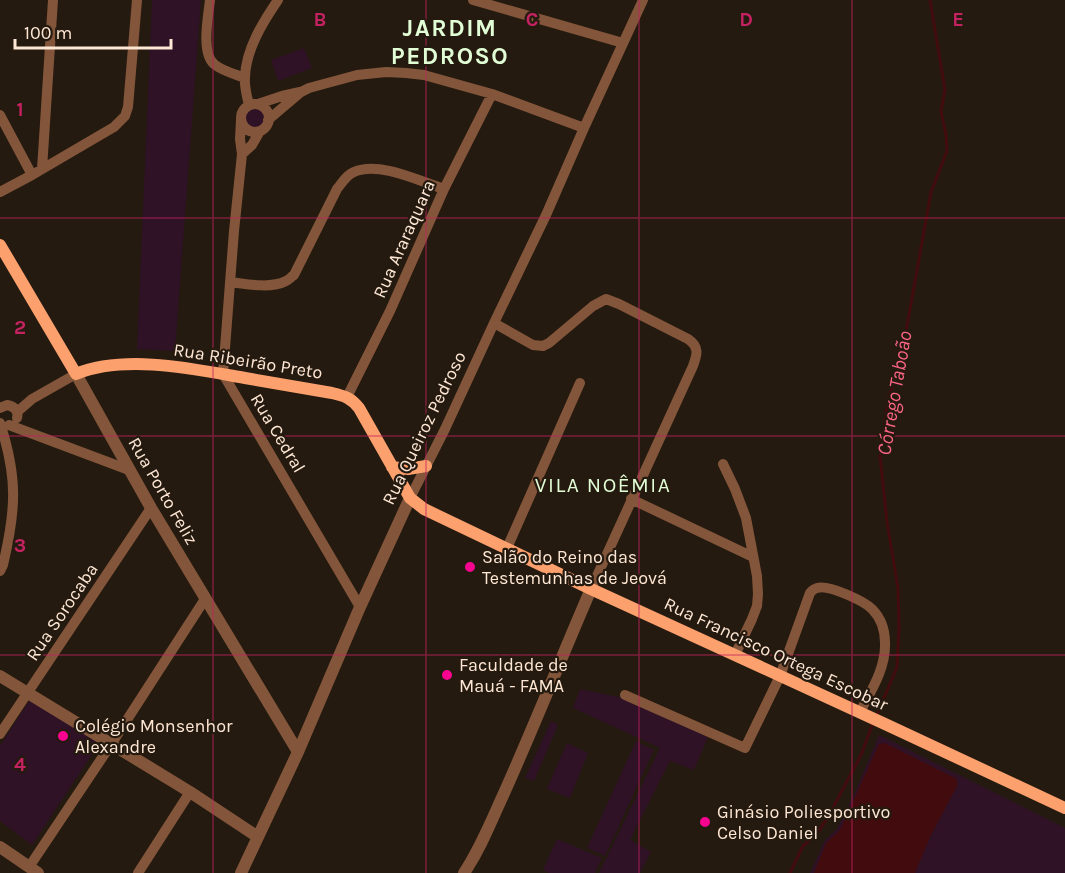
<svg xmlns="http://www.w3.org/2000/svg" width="1065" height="873" viewBox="0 0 1065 873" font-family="Karla,sans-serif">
<rect width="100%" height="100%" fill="#251a0f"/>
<path fill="#2f1226" d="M152 0H201L175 351 137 349Z
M304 48 312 68 278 81 271 60Z
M243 118a12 12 0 1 1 24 0a12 12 0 1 1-24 0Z
M580 689 623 698 708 737 694 770 670 761 630 840 651 852 640 873H599L660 748 573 708Z
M31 698 101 741 32 845 0 821V746Z
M551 721 558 725 534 781 525 778Z
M879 735 1065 828V873H810L825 840 837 829 854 795Z
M636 741 654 750 605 856 587 848Z
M567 743 588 753 570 798 547 789Z
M557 839 602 858 595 873H549L543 870Z"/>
<path fill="#420b0d" d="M885 743 957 779V786L930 837 915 873H814L826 843 840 830 879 744Z"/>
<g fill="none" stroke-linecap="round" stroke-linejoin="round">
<path stroke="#420b0d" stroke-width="3" d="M876 717 897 667 899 627 898 588 887 522 880 456 889 397 900 365 931 192 947 151 946 135 941 111 945 90 930 0
M790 873 803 846 816 835 828 817 861 755 873 723"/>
<path stroke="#83563b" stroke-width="10" d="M210 0C208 17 201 53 214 64 222 71 235 74 245 78
M473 0 623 43
M258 104 282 96 300 92
M241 118a14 14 0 1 1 28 0a14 14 0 1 1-28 0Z
M249 105C247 97 244 86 245 77 246 49 263 22 278 0
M0 115 32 175
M241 120 240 139 242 154 234 231 223 374 360 607
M268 120 301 92 309 88 357 75 386 72 406 73 424 75 492 94 584 128
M242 154 252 145 260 131
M42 169 53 0
M0 192 32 175 114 127 125 116 128 107 137 0
M230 282C245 284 271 289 286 281 289 280 291 277 294 275L337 189C342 183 346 175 354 172 379 161 419 181 444 189
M494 323 533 345 543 346 549 343 593 306 606 299 619 304 688 339C700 347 697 355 693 366L591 589
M347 397 390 311 444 189 492 94
M0 408 7 405C14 406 19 411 17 418
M17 412 32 399 76 374
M0 423C18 478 16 510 3 565L0 571
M9 425 129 470
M723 464 735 489 746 518 757 576 758 594 757 606 752 619 735 655
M410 498 445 429 494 323 546 215 584 128 643 0
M631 499 753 557
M507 548 580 383
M625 695 745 748 780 676 810 593C813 590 813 589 817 588 828 584 864 601 872 609 881 618 885 631 885 643 886 668 871 691 860 712
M0 734 151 508
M29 867 112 743 205 599
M138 873 190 792"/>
<path stroke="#83563b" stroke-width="12" d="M76 374 151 508 298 752
M0 676 190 792 258 837
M0 847 38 873
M241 873 298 752 360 607 410 498
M464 873C481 848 492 819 505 791 535 724 562 656 591 589"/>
<path stroke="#fca06d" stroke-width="12" d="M0 245 76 374C125 354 194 369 245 378 274 383 303 388 332 393 345 396 351 398 359 408L410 498 424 509 591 589 885 724 1065 808
M392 467 408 469 426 466"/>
</g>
<path fill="none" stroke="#c52261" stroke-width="1.5" stroke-opacity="0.55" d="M213 0V873M426 0V873M639 0V873M852 0V873M0 218H1065M0 436H1065M0 655H1065"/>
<g fill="#f90590" stroke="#251a0f" stroke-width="2">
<circle cx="470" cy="567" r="6"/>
<circle cx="447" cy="675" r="6"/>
<circle cx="63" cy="736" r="6"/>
<circle cx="705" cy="822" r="6"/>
</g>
<g text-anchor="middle" stroke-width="4.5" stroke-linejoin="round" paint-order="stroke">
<g font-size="18" fill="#fee7d4" stroke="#251a0f">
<text transform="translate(404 239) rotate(-66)" y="6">Rua Araraquara</text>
<text transform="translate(248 361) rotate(9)" y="6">Rua Ribeirão Preto</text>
<text transform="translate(424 428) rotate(-64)" y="6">Rua Queiroz Pedroso</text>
<text transform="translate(278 433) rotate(59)" y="6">Rua Cedral</text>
<text transform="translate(163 491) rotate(60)" y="6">Rua Porto Feliz</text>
<text transform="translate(62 612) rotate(-56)" y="6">Rua Sorocaba</text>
<text transform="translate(776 654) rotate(25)" y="6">Rua Francisco Ortega Escobar</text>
</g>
<g font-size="18" fill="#fee7d4" stroke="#251a0f" text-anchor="start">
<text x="482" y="563">Salão do Reino das<tspan x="482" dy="21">Testemunhas de Jeová</tspan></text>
<text x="459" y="671">Faculdade de<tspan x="459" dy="21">Mauá - FAMA</tspan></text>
<text x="75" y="732">Colégio Monsenhor<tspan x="75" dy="21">Alexandre</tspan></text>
<text x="717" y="818">Ginásio Poliesportivo<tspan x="717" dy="21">Celso Daniel</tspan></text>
</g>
<g font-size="20" font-style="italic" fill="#fc6483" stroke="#251a0f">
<text transform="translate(894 393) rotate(-80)" y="7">Córrego Taboão</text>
</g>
<g font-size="21" letter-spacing="1.5" fill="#e2fed6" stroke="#251a0f">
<text x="603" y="492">VILA NOÊMIA</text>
</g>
<g font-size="24" font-weight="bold" letter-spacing="1.5" fill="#e2fed6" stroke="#251a0f">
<text x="450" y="36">JARDIM<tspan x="450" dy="28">PEDROSO</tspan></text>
</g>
</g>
<g font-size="20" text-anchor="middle" font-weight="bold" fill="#c52261" stroke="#251a0f" stroke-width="4.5" stroke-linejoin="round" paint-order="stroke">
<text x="320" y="26">B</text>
<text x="532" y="26">C</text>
<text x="746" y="26">D</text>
<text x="958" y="26">E</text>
<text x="20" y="116">1</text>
<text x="20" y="334">2</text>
<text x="20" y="552">3</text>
<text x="20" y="771">4</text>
</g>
<path d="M15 39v9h156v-9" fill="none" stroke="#fee7d4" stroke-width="3"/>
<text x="24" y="39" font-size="18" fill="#fee7d4" stroke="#251a0f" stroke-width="4.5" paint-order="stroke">100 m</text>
</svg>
